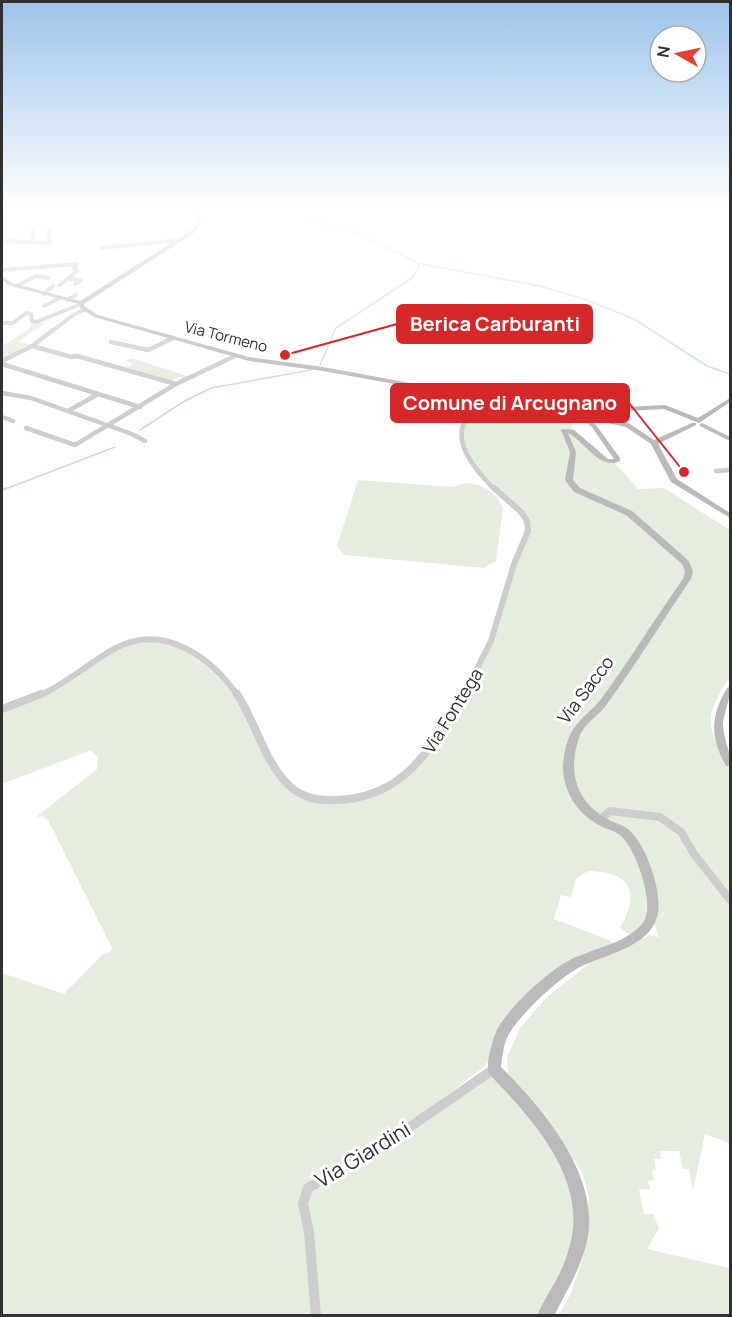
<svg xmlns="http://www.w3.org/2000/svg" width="732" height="1317" viewBox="0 0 732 1317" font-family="Manrope,sans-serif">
<rect width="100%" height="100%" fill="#fff"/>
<path fill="#e4edde" d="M53 318 18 342 29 344 2 359V346L30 328 31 324 41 322 42 324Z
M132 358 187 376 184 378 178 377 169 382 125 369 133 364 125 361Z
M530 400 563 408 570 413 572 428 570 430 606 461 614 462 638 489 664 488 730 530V677C723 688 713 702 711 716 709 732 722 758 730 770V1143L705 1134 693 1191 689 1169H683L679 1151H660L661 1159H654L656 1170H652L654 1180 648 1181 650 1189 639 1190 644 1214H653L659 1228 647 1249 730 1268V1315H559L572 1291 584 1254 589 1198 583 1174 552 1126 508 1074 507 1057 520 1028 547 997 590 963 650 935 659 937 652 918 633 937 620 928C641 891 630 872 588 871L576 879 571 897 561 895 554 919 609 940 613 944 540 990 484 1067 399 1131 490 1070 564 1155 579 1237 545 1315H2V973L64 994 102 955 113 950 48 820 42 816 35 818 97 769 98 758 91 750 2 784V709L64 684 114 647 160 640 189 649 237 694 265 751 303 797 346 801 400 780 454 710 479 671 489 647 524 540 526 518 476 471 462 438 467 417 489 404Z
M358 480 453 487C471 477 496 489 503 508L496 561 484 568 344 555 337 546Z"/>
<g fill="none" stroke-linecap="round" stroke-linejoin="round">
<path stroke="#cadaec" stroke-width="1.5" d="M304 211 308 220 350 230 417 263 540 286 584 299 634 319 707 366 730 374
M320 365 336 328 412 278 419 267 417 263
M140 430 183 402 211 388 311 370
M3 490 115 447"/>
<path stroke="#cadaec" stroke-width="2" d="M2 490 7 488"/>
<path stroke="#cdcdcd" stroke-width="4" d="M2 225H5
M33 230V242
M2 241 50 243 49 231
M102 248 180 240
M2 270 77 264 74 269 77 271 60 285
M68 279 81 280 75 284
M17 286 36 276 48 278
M44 294 53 286
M67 300 76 295
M44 306 60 298
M2 323H13L26 313 31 314 32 321 36 322 81 304
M51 332 73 315 84 310"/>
<path stroke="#cdcdcd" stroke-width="4.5" d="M111 342 148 350 173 338
M32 346 72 357
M71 357 77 356 176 384
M2 361 32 346 53 330
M2 364 140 407
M2 393 31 398 132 434 145 441
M494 398 493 402C487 405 481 407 476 410 442 433 476 471 495 490
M68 411 98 394
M2 417 13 421
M26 428 75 445 176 384 235 356
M716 471 730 470"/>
<path stroke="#cdcdcd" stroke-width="6" d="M38 696C67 684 89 662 116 648 164 623 211 657 238 696
M463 696 491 641 514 564 528 531 527 521 521 512 494 488"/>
<path stroke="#cdcdcd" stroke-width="8" d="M237 694C255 721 262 754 283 779 298 797 314 801 336 800 406 798 431 747 464 694
M2 709 41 694
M599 820 610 811 660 817 681 832 694 854 730 900"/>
<path stroke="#cdcdcd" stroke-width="10" d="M316 1316 309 1232 303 1204 308 1188 401 1133 494 1069"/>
<path fill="#bababa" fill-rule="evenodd" d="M197 211H201L200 225 194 233 84 304V306L98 315 249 357 323 367 476 395 537 394 603 410 606 408 665 405 698 418 730 398V402L699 423 664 409 607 412 630 424 654 440 692 423H696V425L658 444 677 479 730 513V518L671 482 651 444 626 427 612 424 592 416 580 413 596 425 620 458V461C600 471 584 441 568 433L576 452 573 480 580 488 632 511 689 561 693 572 691 579C663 620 637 663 607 704 599 716 583 724 579 738 568 770 575 799 604 817 611 822 621 824 628 829 646 843 664 895 657 917 649 947 604 955 580 967 560 977 514 1019 506 1040 503 1048 502 1058 501 1067 542 1108 598 1173 588 1236 583 1265 567 1290 554 1316H537C545 1296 560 1278 566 1258 568 1251 571 1243 572 1236 583 1173 529 1115 489 1074 487 1068 488 1062 489 1056 491 1047 493 1038 497 1030 508 1008 546 973 568 961 590 949 630 943 644 921 655 904 636 849 621 836 615 830 605 829 597 824 576 812 562 789 563 764 564 754 566 742 571 733 578 719 592 711 601 699 630 660 655 618 683 579L685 572 682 564 626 515 574 492 565 480 570 452 561 430 562 429 574 430 608 459H614L592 427 571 411C585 405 601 416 615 421L595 410 537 398 476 399 323 371 249 361 94 317 80 308 79 304 8 285 2 279V276L12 283 80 301 190 231 196 225Z
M702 423 730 437V441L700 426 699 425Z
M730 687C731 699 724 711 723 724 723 739 732 753 730 767L726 766C710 737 710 717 727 688Z"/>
</g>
<linearGradient id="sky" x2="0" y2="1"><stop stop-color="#9cc3ea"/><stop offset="0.53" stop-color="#fff"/><stop offset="1" stop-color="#fff" stop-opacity="0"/></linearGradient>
<rect width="732" height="395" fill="url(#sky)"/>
<g text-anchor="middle" stroke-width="6" stroke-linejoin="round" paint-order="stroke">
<g font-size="15" fill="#303030" stroke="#fff">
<text transform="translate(226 337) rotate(14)" y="5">Via Tormeno</text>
</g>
<g font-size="18" fill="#303030" stroke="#fff">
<text transform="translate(586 690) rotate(-53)" y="6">Via Sacco</text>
<text transform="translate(453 711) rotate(-58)" y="6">Via Fontega</text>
</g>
<g font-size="21" fill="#303030" stroke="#fff">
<text transform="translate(363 1155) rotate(-31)" y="7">Via Giardini</text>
</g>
</g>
<path fill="none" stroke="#d62828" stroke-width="2" d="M285 355L397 324M684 472L629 403"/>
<g fill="#d62828" stroke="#fff" stroke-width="2">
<circle cx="285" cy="355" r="6"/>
<circle cx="684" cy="472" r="6"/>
</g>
<g fill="#d62828" stroke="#d62828" stroke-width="2">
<rect x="397" y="305" width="195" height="38" rx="6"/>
<rect x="391" y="384" width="238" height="38" rx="6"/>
</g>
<g font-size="20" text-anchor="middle" font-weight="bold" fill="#fff">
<text x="495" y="331">Berica Carburanti</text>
<text x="510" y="410">Comune di Arcugnano</text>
</g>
<rect width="732" height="1317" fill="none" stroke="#303030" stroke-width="6"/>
<g transform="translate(678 54) rotate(279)"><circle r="28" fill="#ffffff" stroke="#acacac" stroke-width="1.5"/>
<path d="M0-4.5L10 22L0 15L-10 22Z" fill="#e53f33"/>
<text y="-9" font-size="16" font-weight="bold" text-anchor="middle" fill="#303030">N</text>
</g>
</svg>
